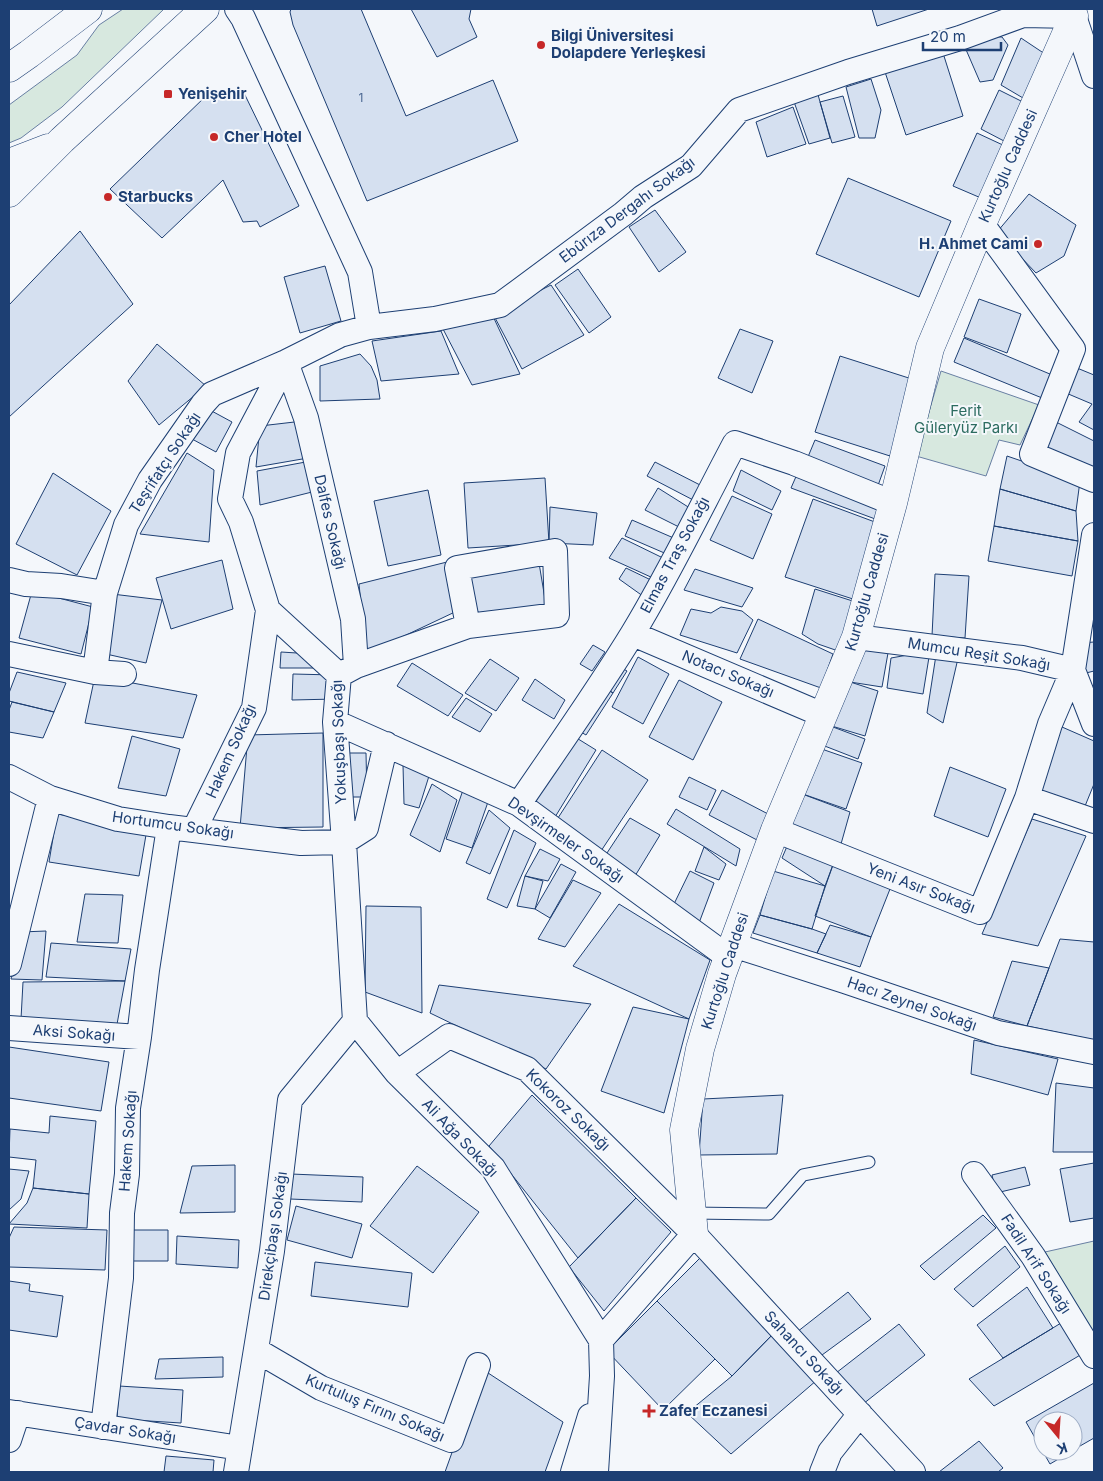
<svg xmlns="http://www.w3.org/2000/svg" width="1103" height="1481" viewBox="0 0 1103 1481" font-family="Inter,sans-serif">
<rect width="100%" height="100%" fill="#f4f7fb"/>
<path fill="#d7e8df" stroke="#687fa3" d="M123 9H164L62 107 21 138 9 143V105L77 55 99 25Z
M941 371 1039 405 1020 445 999 440 986 476 916 456Z
M1094 1241V1334L1045 1252Z"/>
<path fill="#d5e0f0" stroke="#1d3f73" d="M291 9H361L406 116 493 80 518 141 367 201 293 25 290 12Z
M411 9H471L469 19 477 37 437 57Z
M872 9H929L877 26Z
M987 36 1002 37 1008 45 993 80 980 82 964 45Z
M1021 38 1045 54 1023 98 1001 85Z
M943 53 963 116 906 135 885 72Z
M871 79 881 110 875 138H859L846 87Z
M999 90 1023 102 1004 141 981 129Z
M817 91 830 138 809 144 793 99Z
M244 93 299 206 260 227 257 221 243 222 223 180 162 238 110 189 208 94Z
M843 96 855 137 832 143 820 102Z
M793 107 806 144 767 157 756 122Z
M977 133 1005 146 981 198 953 186Z
M848 178 951 221 919 297 816 254Z
M1029 194 1076 225 1064 256 1036 273 997 232Z
M655 210 686 252 659 272 629 227Z
M80 231 133 304 9 417V305Z
M325 266 341 321 300 333 284 277Z
M578 269 611 317 589 333 555 285Z
M551 285 584 335 522 369 493 314Z
M979 299 1021 314 1007 353 964 337Z
M491 312 520 374 472 385 443 329Z
M740 329 773 341 752 393 718 378Z
M441 331 459 374 381 381 372 341Z
M964 338 1057 377 1047 400 954 362Z
M157 344 206 386 159 425 128 381Z
M360 354 371 366 377 380 380 399 320 401V366Z
M840 356 915 380 890 456 815 432Z
M1077 368 1094 375V430L1079 422 1092 404 1066 393Z
M208 409 232 422 216 452 192 439Z
M1052 420 1094 441V475L1043 447Z
M303 421 308 458 256 467 260 426Z
M815 440 885 466 876 491 805 464Z
M187 453 214 470 209 542 140 534Z
M1007 456 1080 481 1076 511 1000 489Z
M311 461 316 491 260 505 257 471Z
M655 462 704 487 697 502 647 476Z
M741 470 781 491 772 510 733 491Z
M798 472 885 504 878 520 791 488Z
M53 473 111 511 77 575 16 544Z
M545 478 549 543 468 548 464 483Z
M658 488 693 510 681 528 645 510Z
M1000 489 1076 511 1078 541 994 526Z
M428 490 441 555 388 566 374 501Z
M732 496 772 514 753 559 710 540Z
M813 499 883 525 856 600 785 577Z
M550 507 597 513 593 545 549 543Z
M632 520 676 539 669 555 625 536Z
M994 526 1078 541 1072 576 988 561Z
M622 538 663 558 653 578 609 558Z
M222 560 233 609 171 629 156 578Z
M447 562 457 611 366 654 359 584Z
M539 563 546 605 476 617 468 575Z
M626 568 653 581 647 599 619 579Z
M695 569 753 588 742 607 684 590Z
M935 574 969 576 965 638 932 636Z
M815 589 862 604 844 653 818 644 802 634Z
M32 591 93 607 81 654 19 638Z
M112 594 162 600 146 663 106 654Z
M721 607 742 611 753 620 737 653 680 635 691 609 711 613Z
M758 619 833 654 821 688 740 659Z
M1094 642V671L1082 674 1080 643Z
M593 645 605 652 592 671 580 664Z
M856 647 888 653 882 687 850 682Z
M930 651 923 694 887 688 891 658Z
M281 652 313 654 315 668H280Z
M959 654 943 723 927 713 936 655Z
M638 657 669 674 643 724 612 707Z
M490 659 519 678 496 711 465 693Z
M412 663 463 695 448 716 397 686Z
M615 664 627 671 613 693 601 685Z
M17 672 66 683 54 712 9 701V693Z
M293 674 334 675 336 699 292 700Z
M95 676 197 695 183 738 85 723Z
M535 679 565 700 554 719 522 700Z
M841 679 878 691 865 736 825 724Z
M679 680 722 702 693 760 649 737Z
M601 685 613 693 586 735 574 728Z
M466 698 492 714 480 732 452 717Z
M12 702 54 712 43 738 9 732V710Z
M825 724 865 739 858 759 817 743Z
M1062 727 1094 741V784L1083 811 1035 791Z
M323 733V827L240 828 248 735Z
M132 736 180 749 166 796 118 788Z
M575 737 596 750 552 822 531 809Z
M813 746 862 763 846 809 797 792Z
M602 750 648 780 601 851 556 821Z
M346 753H366L367 797H348Z
M403 765 429 776 419 808 404 804Z
M950 767 1006 789 988 837 934 816Z
M689 777 716 790 707 810 679 797Z
M432 784 457 800 440 852 410 835Z
M463 790 489 799 472 848 446 839Z
M722 790 770 815 757 840 709 815Z
M797 792 850 812 841 844 783 821Z
M676 809 740 849 736 866 667 824Z
M489 810 510 828 490 874 466 863Z
M57 814 147 829 139 876 49 862Z
M630 818 660 835 635 876 605 856Z
M1032 819 1086 836 1038 946 982 934Z
M514 830 536 843 507 908 487 899Z
M791 837 834 862 825 886 782 858Z
M704 847 726 864 719 880 695 871Z
M540 849 560 859 548 881 525 876Z
M834 862 890 889 871 937 815 916Z
M561 864 576 872 550 918 535 909Z
M690 871 714 883 699 923 673 906Z
M773 871 825 886 812 929 760 915Z
M525 876 543 881 535 909 517 906Z
M573 880 601 893 565 947 538 939Z
M85 894 123 895 118 943 77 942Z
M619 904 710 960 689 1019 573 966Z
M366 906 421 907 422 1013 365 992Z
M760 915 812 929 826 934 817 953 753 933Z
M830 925 871 937 860 967 817 953Z
M46 931 42 980 11 979 21 932Z
M1060 939 1094 942V1040L1027 1026Z
M51 943 131 949 125 981 46 977Z
M1012 961 1049 968 1027 1026 993 1017Z
M125 981 115 1035 21 1019 23 982Z
M439 985 591 1004 546 1069 430 1013Z
M633 1007 689 1019 664 1113 601 1091Z
M974 1040 1058 1059 1048 1095 971 1074Z
M9 1047 109 1062 101 1111 9 1098Z
M1056 1083 1094 1088V1152H1053Z
M532 1095 636 1198 578 1258 489 1146Z
M783 1095 777 1154 699 1155 703 1099Z
M50 1116 96 1121 89 1194 33 1188 36 1160 9 1157 10 1129 49 1133Z
M1094 1163V1218L1070 1222 1060 1169Z
M235 1165V1212L180 1213 192 1166Z
M417 1166 479 1212 433 1273 370 1226Z
M1025 1167 1030 1185 996 1193 992 1175Z
M9 1169 29 1171 21 1199 9 1210Z
M291 1174 363 1177 362 1202 290 1199Z
M33 1188 89 1194 87 1228 9 1224 27 1203Z
M636 1198 671 1232 604 1311 569 1267Z
M296 1206 362 1224 352 1258 287 1240Z
M983 1215 996 1228 934 1280 920 1266Z
M14 1227 107 1230 105 1270 9 1267V1238Z
M131 1230H168V1261H131Z
M177 1236 239 1240 238 1268 176 1264Z
M1005 1246 1020 1267 973 1307 954 1289Z
M701 1257 776 1331 732 1376 657 1301Z
M315 1262 412 1273 408 1307 311 1296Z
M9 1281 30 1284 29 1291 63 1296 57 1337 9 1330Z
M1027 1287 1053 1328 1003 1358 977 1325Z
M848 1292 871 1319 822 1355 797 1332Z
M657 1301 715 1359 663 1410 607 1351Z
M1061 1323 1082 1354 994 1406 969 1379Z
M899 1324 925 1355 863 1404 836 1373Z
M776 1331 817 1380 731 1454 687 1413 732 1376Z
M223 1357V1377L155 1379 159 1359Z
M482 1369 563 1422 545 1472H445Z
M1094 1383V1438L1073 1450V1421H1043V1451H1072L1050 1464 1026 1422Z
M119 1386 183 1390 181 1423 117 1419Z
M979 1441 1003 1468 998 1472H939Z
M166 1456 214 1460 213 1472H164Z"/>
<g fill="none" stroke-linecap="round" stroke-linejoin="round">
<g stroke="#1d3f73" stroke-width="13">
<path id="lane" d="M692 1213 769 1214 803 1175 869 1162"/>
</g>
<g stroke="#1d3f73" stroke-width="26">
<path id="street" d="M237 9 243 18 360 272 369 327
M1074 16 1094 76
M982 224 1073 349 1032 454 1094 480
M286 362 238 453 230 499 241 522 268 610 339 675 335 722 344 842 355 1021
M286 362 306 418 353 619 356 666 343 673
M9 580 26 584 61 586 105 593
M633 634 823 715
M856 637 1022 658 1073 670 1094 724
M9 654 95 672 124 674
M356 666 468 626 557 615 555 551 457 568 468 626
M95 672 105 593 126 525 150 480 203 404 212 394 286 362 340 335 369 327 435 319 500 305 623 214 643 197 691 166 739 110 848 72 960 38 1023 15 1074 16
M335 722 519 804 728 957
M9 777 50 798 118 819 169 827 301 843 344 842 366 828 386 744
M1027 798 1094 821
M519 804C557 748 597 692 633 633 670 572 701 507 735 443L794 463 893 503
M194 830 254 708 268 610
M775 830 980 912 1027 798 1050 724 1073 670 1094 535
M733 945 845 981 998 1033 1094 1052
M9 964 50 798
M355 1021 397 1073 493 1168 601 1340
M9 1028 139 1037
M397 1073 449 1036 527 1069 694 1234 913 1472
M974 1174 1033 1256 1094 1356
M256 1350 321 1388 451 1440 478 1365
M9 1412 240 1448
M103 1427 121 1278 122 1213 127 1174 128 1108 139 1037 147 970 169 827
M9 1440 18 1413
M236 1472 272 1251 290 1100 355 1021
M573 1472 590 1416
M596 1472 602 1376 601 1340 694 1234
M822 1472 830 1452 860 1414"/>
</g>
<g stroke="#1d3f73" stroke-width="29">
<path id="secondary" d="M694 1234 684 1130 700 1049 722 974 775 830 856 637 893 503 930 348 982 224 1074 16"/>
</g>
<g stroke="#1d3f73" stroke-width="29">
<path id="primary" d="M9 68 29 54 88 9
M9 163 48 148
M9 193 62 140 205 9"/>
</g>
<use href="#lane" stroke="#f4f7fb" stroke-width="11"/>
<use href="#street" stroke="#f4f7fb" stroke-width="24"/>
<use href="#secondary" stroke="#f4f7fb" stroke-width="28"/>
<use href="#primary" stroke="#f4f7fb" stroke-width="28"/>
</g>
<g fill="#c62828" stroke="#f4f7fb" stroke-width="2">
<circle cx="541" cy="45" r="5"/>
<rect x="163" y="89" width="10" height="10" rx="2.5"/>
<circle cx="214" cy="137" r="5"/>
<circle cx="108" cy="197" r="5"/>
<circle cx="1038" cy="244" r="5"/>
<path d="M646.5 1403.5h5v5h5v5h-5v5h-5v-5h-5v-5h5z"/>
</g>
<g text-anchor="middle" stroke-width="4" stroke-linejoin="round" paint-order="stroke">
<g font-size="12" fill="#4b6792">
<text x="361" y="102">1</text>
</g>
<g font-size="15" font-weight="bold" fill="#1d3f73" stroke="#f4f7fb" text-anchor="start">
<text x="551" y="41">Bilgi Üniversitesi<tspan x="551" dy="17">Dolapdere Yerleşkesi</tspan></text>
<text x="178" y="99">Yenişehir</text>
<text x="224" y="142">Cher Hotel</text>
<text x="118" y="202">Starbucks</text>
<text x="1028" y="249" text-anchor="end">H. Ahmet Cami</text>
<text x="659" y="1416">Zafer Eczanesi</text>
</g>
<g font-size="15" fill="#1d3f73" stroke="#f4f7fb">
<text transform="translate(1008 166) rotate(-66)" y="5">Kurtoğlu Caddesi</text>
<text transform="translate(627 210) rotate(-37)" y="5">Ebûrıza Dergahı Sokağı</text>
<text transform="translate(165 463) rotate(-57)" y="5">Teşrifatçı Sokağı</text>
<text transform="translate(330 522) rotate(77)" y="5">Dalfes Sokağı</text>
<text transform="translate(675 555) rotate(-62)" y="5">Elmas Traş Sokağı</text>
<text transform="translate(867 592) rotate(-74)" y="5">Kurtoğlu Caddesi</text>
<text transform="translate(979 654) rotate(9)" y="5">Mumcu Reşit Sokağı</text>
<text transform="translate(728 674) rotate(23)" y="5">Notacı Sokağı</text>
<text transform="translate(339 742) rotate(-92)" y="5">Yokuşbaşı Sokağı</text>
<text transform="translate(231 751) rotate(-66)" y="5">Hakem Sokağı</text>
<text transform="translate(173 825) rotate(8)" y="5">Hortumcu Sokağı</text>
<text transform="translate(566 840) rotate(35)" y="5">Devşirmeler Sokağı</text>
<text transform="translate(921 888) rotate(21)" y="5">Yeni Asır Sokağı</text>
<text transform="translate(725 971) rotate(-72)" y="5">Kurtoğlu Caddesi</text>
<text transform="translate(912 1004) rotate(19)" y="5">Hacı Zeynel Sokağı</text>
<text transform="translate(74 1033) rotate(4)" y="5">Aksi Sokağı</text>
<text transform="translate(568 1110) rotate(44)" y="5">Kokoroz Sokağı</text>
<text transform="translate(460 1138) rotate(46)" y="5">Ali Ağa Sokağı</text>
<text transform="translate(128 1141) rotate(-86)" y="5">Hakem Sokağı</text>
<text transform="translate(273 1236) rotate(-82)" y="5">Direkçibaşı Sokağı</text>
<text transform="translate(1036 1264) rotate(57)" y="5">Fadil Arif Sokağı</text>
<text transform="translate(804 1353) rotate(47)" y="5">Sahancı Sokağı</text>
<text transform="translate(375 1408) rotate(23)" y="5">Kurtuluş Fırını Sokağı</text>
<text transform="translate(125 1430) rotate(9)" y="5">Çavdar Sokağı</text>
</g>
<g font-size="15" fill="#2c6c60" stroke="#f4f7fb">
<text x="966" y="416">Ferit<tspan x="966" dy="17">Güleryüz Parkı</tspan></text>
</g>
</g>
<rect width="1103" height="1481" fill="none" stroke="#1d3f73" stroke-width="20"/>
<g transform="translate(1058 1436) rotate(162)"><circle r="24" fill="#f4f7fb" stroke="#9eadc5"/>
<path d="M0-4L9 19L0 12L-9 19Z" fill="#c62828"/>
<text y="-8" font-size="14" font-weight="bold" text-anchor="middle" fill="#1d3f73">K</text>
</g>
<path d="M923 42v8h78v-8" fill="none" stroke="#1d3f73" stroke-width="2.5"/>
<text x="930" y="42" font-size="15" fill="#1d3f73" stroke="#f4f7fb" stroke-width="4" paint-order="stroke">20 m</text>
</svg>
